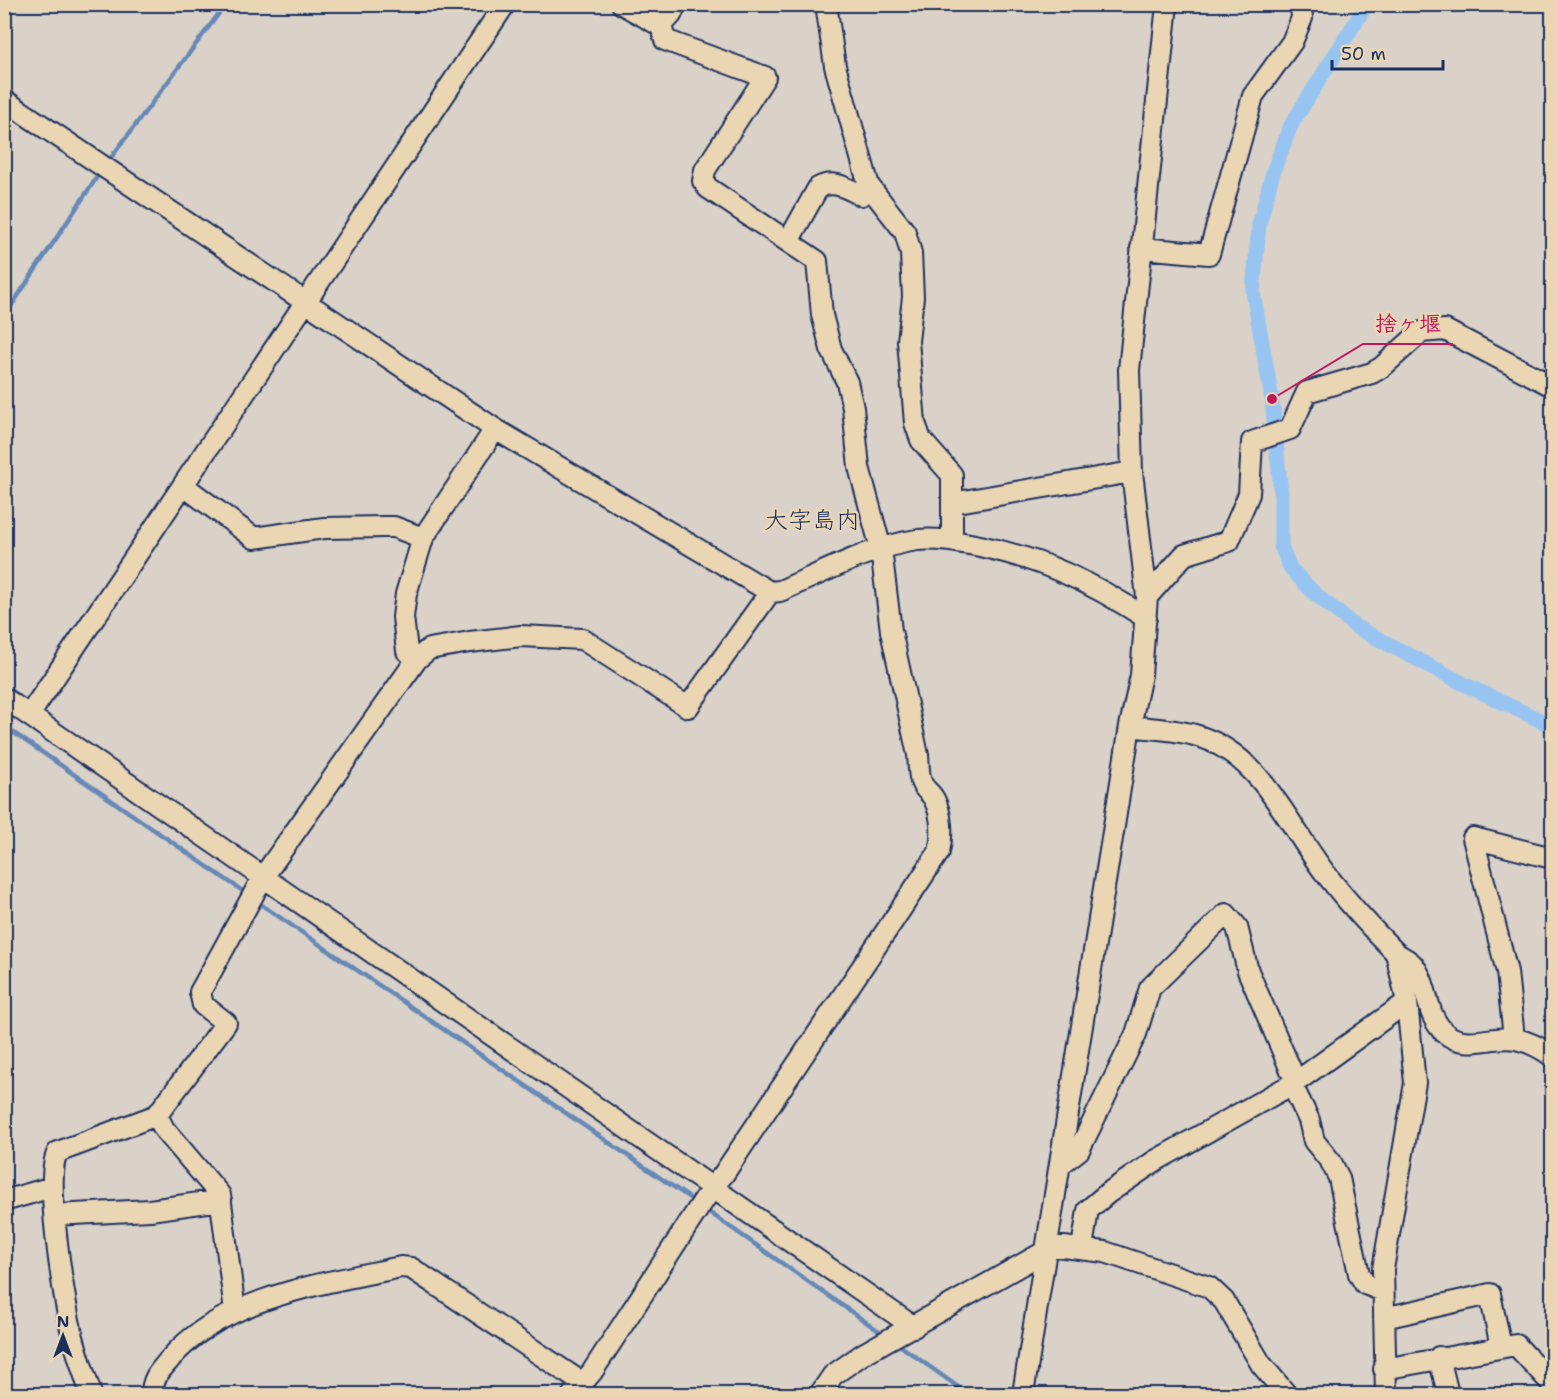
<svg xmlns="http://www.w3.org/2000/svg" width="1557" height="1399" viewBox="0 0 1557 1399" font-family="'Shantell Sans','Klee One',sans-serif">
<rect width="100%" height="100%" fill="#dad2c8"/>
<filter id="ink" filterUnits="userSpaceOnUse"><feTurbulence type="fractalNoise" baseFrequency=".0167" numOctaves="2"/><feDisplacementMap in="SourceGraphic" scale="12" xChannelSelector="R" yChannelSelector="G"/><feConvolveMatrix kernelMatrix="1 2 1 2 8 2 1 2 1" color-interpolation-filters="sRGB"/></filter>
<g filter="url(#ink)">
<g fill="none" stroke-linecap="round" stroke-linejoin="round">
<path stroke="#6688b6" stroke-width="4.5" d="M110 159 226 4
M4 317 97 177
M4 726 247 894
M256 901 697 1203
M703 1208 886 1336
M895 1342 968 1394"/>
<path stroke="#98c4f1" stroke-width="15" d="M1367 4 1291 125 1273 172 1259 225 1253 292 1272 399 1281 494V546L1290 568 1314 593 1356 627 1464 684 1552 726"/>
<g stroke="#1b2f5e" stroke-width="24">
<path id="minor" d="M826 4 835 66 869 186 905 232 911 253 913 297 908 341 915 423 921 440 952 475V540
M661 26 671 15 676 4
M4 100 495 429 770 592 780 591C823 573 870 547 917 540 938 538 959 542 980 546 1044 560 1091 582 1146 618
M789 240 818 188C834 179 846 188 861 195L869 186
M1141 248 1209 254 1253 96 1292 42 1302 18 1301 4
M184 486 254 538 324 528 385 527H394L423 538
M952 503 1132 472
M1147 597 1184 555 1229 541 1249 494 1252 442 1290 429 1307 392 1372 373 1382 367 1421 332 1445 330 1552 386
M417 659 407 651 403 617 406 594 423 538 495 429
M4 698 914 1327
M30 714 505 4
M1130 726C1152 729 1177 729 1198 736 1261 755 1288 825 1325 873 1346 900 1371 928 1395 952 1400 957 1409 959 1413 965 1430 986 1424 1014 1445 1033 1466 1051 1493 1034 1516 1039 1530 1042 1541 1048 1552 1056
M1514 1038 1507 972 1473 838 1552 858
M1292 1085 1309 1120 1314 1141 1331 1162 1339 1178 1359 1274 1365 1284 1383 1291
M157 1115 164 1129 220 1195 235 1311
M1061 1164 1079 1150 1136 1034 1150 988 1226 914 1237 927 1248 971 1296 1082
M4 1201 52 1187
M55 1215 150 1210 221 1200
M1047 1245 1105 1252 1209 1287 1224 1301 1261 1364 1286 1394
M1082 1248 1088 1210 1108 1193 1155 1161 1296 1082 1407 1002
M1384 1318 1490 1294 1501 1347
M1439 1357 1448 1394
M1384 1369 1516 1345 1552 1384
M91 1394C84 1373 76 1351 71 1329 64 1301 43 1170 58 1152L157 1115 226 1023 203 1005 200 992 263 877 417 659 429 649 470 642 521 636 582 639 688 707 770 592
M152 1394C152 1378 160 1371 170 1359 222 1297 326 1283 401 1267L411 1268 581 1382
M573 1394 592 1372 713 1186 723 1175 939 852C943 835 942 814 934 799 931 793 925 790 922 784 918 775 919 764 918 755L891 631 881 549 859 467 853 408 847 382 831 349 822 315 817 261 708 188 703 181 705 170 765 77 665 40 661 26 622 4
M820 1394 833 1375 863 1354 1046 1251
M1023 1394 1130 726 1141 675 1147 597 1132 472 1129 370 1167 4
M1386 1394 1383 1269 1415 1083 1407 1002 1396 953"/>
</g>
<use href="#minor" stroke="#ebd6b4" stroke-width="20"/>
</g>
</g>
<g text-anchor="middle" stroke-width="4.5" stroke-linejoin="round" paint-order="stroke">
<g font-size="24" fill="#1b2f5e" stroke="#ebd6b4">
<text x="812" y="528">大字島内</text>
</g>
</g>
<path fill="none" stroke="#c2185b" stroke-width="2" d="M1272 399L1363 344H1453"/>
<circle fill="#c2185b" stroke="#ebd6b4" stroke-width="2" cx="1272" cy="399" r="6"/>
<g font-size="22" text-anchor="middle" font-weight="bold" fill="#c2185b" stroke="#ebd6b4" stroke-width="4.5" stroke-linejoin="round" paint-order="stroke">
<text x="1408" y="331">捨ヶ堰</text>
</g>
<rect width="1557" height="1399" fill="none" stroke="#ebd6b4" stroke-width="24"/>
<rect x="12" y="12" width="1533" height="1375" fill="none" stroke="#1b2f5e" stroke-width="2" filter="url(#ink)"/>
<g transform="translate(63 1336)" stroke="#ebd6b4" stroke-width="4.5" paint-order="stroke">
<path d="M0-4.5L10 22L0 15L-10 22Z" fill="#1b2f5e"/>
<text y="-9" font-size="16" font-weight="bold" text-anchor="middle" fill="#1b2f5e">N</text>
</g>
<path d="M1332 60v9h111v-9" fill="none" stroke="#1b2f5e" stroke-width="3"/>
<text x="1341" y="60" font-size="18" fill="#1b2f5e" stroke="#ebd6b4" stroke-width="4.5" paint-order="stroke">50 m</text>
</svg>
